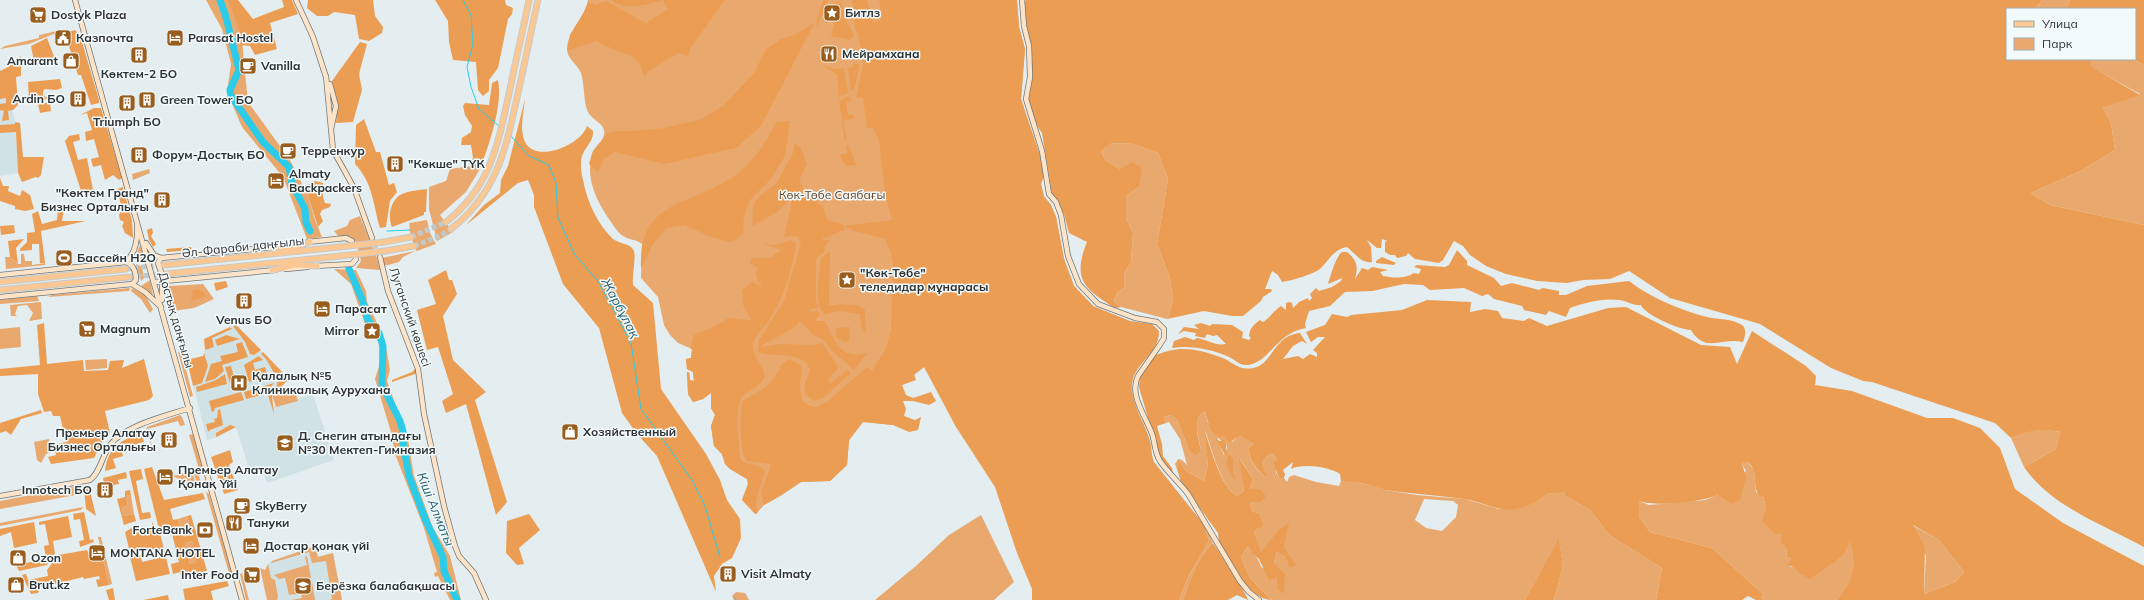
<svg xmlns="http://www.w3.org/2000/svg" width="2144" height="600" viewBox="0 0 2144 600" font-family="Mulish,sans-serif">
<rect width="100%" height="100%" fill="#e4edef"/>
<path fill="#d1e2e6" d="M0 68 15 120 18 173 0 176Z
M236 325 289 379 272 395V407L313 394 334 460 267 483 263 471 251 475 236 427 218 437 207 440 187 360 203 356 206 348 204 339Z
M315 546 318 557 333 553 342 600H270L264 573 268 564 272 561Z"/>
<path fill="#e9a96e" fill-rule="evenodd" d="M206 0H233L242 22 243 53 248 102 290 160 308 196 315 220 322 237 307 239 283 177 242 127 227 92 231 64 222 29Z
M588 0H1017L1019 27 1025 49 1021 99 1039 153 1044 175 1041 184 1044 196 1051 205 1056 217 1064 259 1074 286 1093 306 924 367 902 385 893 425 863 422 849 440 847 465 830 481 801 482 780 496 764 505 756 514 754 513 742 500 748 484 747 479 730 469 725 464 722 454 714 446 711 426 715 415 711 408V393L703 399 693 402 688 394 687 372H689L690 380 694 381 693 372 687 369 686 359 691 358 692 349 678 343 670 335 664 325 658 297 641 278 642 244C636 239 629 240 623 236 618 233 614 226 611 222 597 202 585 179 592 154 595 145 606 141 604 130 602 122 592 120 588 112 583 101 585 86 581 73 578 65 568 60 567 50 567 31 585 18 588 0Z
M2043 0H2070L2066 9H2034Z
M66 29 29 44 0 49 5 46 39 38V35Z
M2091 59H2132L2144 65V225L2050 205 2031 193 2081 171 2115 150 2111 123 2103 108 2140 94 2089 66Z
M1110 143 1134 144 1158 153 1168 179 1157 244 1170 278 1173 301 1167 319 1121 307 1114 301 1117 293 1125 287 1124 274 1131 262 1133 233 1126 218V196L1139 187 1120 169 1105 160 1101 151Z
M471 166 480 169 466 192 440 215 453 232 437 241 429 209V187L446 181 450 169Z
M149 169 150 173 133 180 132 174Z
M360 216 376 255 380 270 356 268 361 261 356 242 350 236H338L334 231 347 226 350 220Z
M409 220V223L427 220 430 233 436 244 417 251 415 249 410 232Z
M140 245 145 262 141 260H134Z
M415 251 403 257 399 262 384 266 382 258Z
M21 254H24L25 261H32V265L45 263V265L6 269 5 257H10L18 264H21Z
M136 264 142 267 144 278 141 281Z
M334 269 356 270 366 291 367 302 379 327 387 352 390 370 387 381 408 439 414 476 433 528 450 556 461 600H450L438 576 435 577 434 573 437 572 424 528 395 454 391 432 375 379 380 363 379 343 373 334 365 330V324L351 284Z
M150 280 153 295 141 286Z
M203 284 214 299 194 308 173 311 167 295 169 286Z
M130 288 129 291 48 297 52 295Z
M132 288 145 295 153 309 150 313 141 299 131 291Z
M37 296 39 301 0 304V300Z
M41 302 42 319 29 321 33 313 27 305 18 306 15 314 17 316H11L10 305Z
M20 327 21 347 0 349V329Z
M181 351 193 396 190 397 178 352Z
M107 359V368L86 370 85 360Z
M277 390 279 394 295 390 298 401 276 407 272 395Z
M1205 411 1208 423 1232 442 1241 434 1253 444 1249 448C1248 461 1258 471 1267 479L1262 463 1267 456 1273 454 1277 460 1276 472 1279 478H1284L1287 482 1289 477 1294 475 1316 482 1339 486 1341 481H1350L1380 487 1384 490 1417 495 1465 499 1499 509H1516L1526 506 1550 493 1555 494 1564 492 1565 496 1590 510 1609 535 1662 568 1656 600H1554L1563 566 1559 539 1525 600H1272L1250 578 1241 557 1248 546C1253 554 1259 558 1261 567L1277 576 1284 593 1274 563 1277 552 1286 558 1284 547 1278 530 1261 553 1254 531 1262 526 1260 514 1252 511 1250 502 1255 490 1250 489 1253 479 1240 459 1244 491 1237 496C1222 489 1211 447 1205 430L1208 465 1204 481 1185 470 1178 462V472L1175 464 1178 459 1182 460 1187 465 1180 439 1169 422 1166 423 1164 417 1170 415 1177 420 1188 448 1201 451C1199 437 1191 419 1205 411ZM1217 438 1226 443 1227 448 1224 455ZM1424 499 1453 501 1458 505 1456 517 1442 531 1426 528 1415 520Z
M180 415 182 417 185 425 180 426 178 421 147 429 153 450 146 431 147 427Z
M2045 430 2062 432 2056 449 2024 467 2011 438 2023 431Z
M193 434 203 468 199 469 189 435Z
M49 439 51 452 46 454 41 463 37 460 34 442Z
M1746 460 1754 470 1756 492 1763 496 1766 508 1763 521 1774 534H1782L1786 547 1787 557 1791 559 1790 567 1832 563 1843 556 1850 541C1857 569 1854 577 1837 600H1762L1763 594 1712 548 1650 532 1639 516V501L1649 505 1705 500 1718 495 1746 471 1742 464Z
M197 469 201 483 197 484 193 470Z
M192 471 196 485 192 486 173 476Z
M77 486 80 487 81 494 0 509V501Z
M206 492 209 494 233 576 230 577Z
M131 495 134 514 123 516 122 507 128 506 126 496Z
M83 507 81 510 0 526V523Z
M981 515 1014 582 994 600H875L917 565 949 535Z
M187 516 192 535 183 537 178 519Z
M1912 525 1939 540 1964 572 1955 582 1924 594 1926 556Z
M1205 526 1213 543C1197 558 1190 580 1183 600H1179L1189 575 1209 541Z
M98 537H101L112 584 109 585Z
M192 541 198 562 190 564 185 543Z
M315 546 318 557 333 553 342 600H329L332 599 326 561 312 563 309 552 271 563 272 561Z
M307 556 311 578 296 584 298 594 289 595 285 578 279 579 274 575 307 565 305 557Z
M268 564 271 578 275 580 278 597 277 600H267L260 568 265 570Z
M242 573 249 600H246L240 574Z
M312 582 315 600H291L302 598 300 586Z
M736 592 745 593 749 600H734L732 596Z"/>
<path fill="#eb9e53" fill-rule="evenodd" d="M228 0H238L253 19 284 7 282 0H292L298 14 270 23 277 49 255 55 250 46 241 45 240 32Z
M308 0H373L375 16 383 27 382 33 369 41 359 39 355 15 334 12 328 16H317L307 8Z
M435 0H505L506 5 513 8 512 14 508 19 498 68 489 80V91L483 96 478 90 476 62 453 60 449 42 448 21Z
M611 0H725L690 49 689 54 687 56 679 53 648 71 644 77C639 56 635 58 617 51 610 48 603 44 596 41L567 51 570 35 584 12 588 2 595 5 606 1 646 23 668 9 663 0C646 5 626 11 611 0Z
M823 0H828L817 27 816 21Z
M852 0H867L874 22 882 19 879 0H1017L1019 27 1025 49 1021 99 1039 153 1044 175 1041 184 1044 197 1051 205 1056 217 1064 259 1074 286 1093 306 1130 321 1152 324 1159 331C1159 353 1139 360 1133 379 1127 397 1146 424 1150 441 1152 448 1151 454 1154 462L1205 526 1209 541 1189 575 1179 600H1032V589L1017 553 995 487 956 427 924 367 914 374 916 380 902 385 906 395 913 398 931 392 936 401 929 405 913 401H903L906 409 904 416 915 420 921 417 918 430 909 432 893 425 863 422 849 440 847 465 830 481 801 482 780 496 764 505 761 492 771 466 770 464 747 461C740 456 739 410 743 401L770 384 783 363 789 359 802 366 800 388 802 400 810 406 816 407 827 402 867 367 872 371 886 348 891 330 893 263 890 250 885 239C876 236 849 231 844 226L892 220 885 193 879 141 873 128H867L863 98H856L863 64 858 33 855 29Z
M1026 0H2043L2034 9H2007V59H2091L2090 66 2140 95 2103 108 2111 123 2115 150 2081 171 2031 193 2050 205 2144 225V547C2102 524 2052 507 2024 467L2056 449 2061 432C2042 429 2028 429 2011 438L1995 423 1872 382 1863 381 1831 368 1760 324 1670 298 1629 271 1610 279 1583 280 1567 283 1537 281 1506 274 1486 266 1470 255 1463 246 1454 241 1443 260 1439 263 1415 259 1408 253 1406 256 1397 258 1395 255H1390L1385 252V242L1387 241 1382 239 1381 248H1377L1367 240 1371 247 1372 262C1361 264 1354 252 1347 247 1334 249 1329 260 1321 268 1315 274 1290 281 1282 282L1278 275 1272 271 1265 289H1271L1272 291 1263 297 1261 301 1243 316H1232L1204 311 1167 319 1173 301 1170 278 1157 244 1168 179 1158 153 1134 144 1111 143 1101 151 1105 160 1120 169 1132 162 1142 168 1139 187 1126 196V218L1133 233 1131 262 1124 274 1125 287 1117 293 1114 301 1121 307 1115 308C1084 289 1072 279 1087 242L1069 233 1064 214 1052 194 1042 133 1036 124 1028 98 1032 72V48L1025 23 1024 4Z
M2070 0H2144V65L2132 59H2135V9H2066Z
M841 2 847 22 854 36 850 40 831 36 834 24 833 3Z
M815 22 761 126 736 148 664 164 615 152 604 159 598 172 589 164 593 151 608 133 616 131H634L664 128 702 119 723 106 754 73 766 49 781 39 796 34Z
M75 30 80 35 99 100V103L91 105 81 75H78L65 33Z
M47 38 55 59 34 61 31 46Z
M360 42 367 44 359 74 362 90 353 122 336 123 338 104 332 81Z
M21 56V76L16 77 18 105 13 110 8 111 9 120 2 121 4 111 0 110V104L6 103V98L0 99V71L10 66Z
M853 64H858L859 67 854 90H851L848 68 853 67Z
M823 65 834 69 844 68 848 93 839 97 837 75Z
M60 79 62 88 56 90 45 89 43 91V96L51 98 39 101 29 100 28 82Z
M498 80C503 105 489 145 480 169L471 166 473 158 471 145H461L462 138 471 132 472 126 465 115 463 106 465 103 489 105 492 83Z
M848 96 852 101 846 102 848 115H853V119L843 120 847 141H845L839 101Z
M525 99C524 111 519 130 525 142 536 164 581 145 587 126L593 131C594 141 585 147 582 156 580 163 581 172 583 180 587 201 597 224 613 239 619 244 631 243 634 251 636 258 632 275 633 285L653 303 661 389 706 454 720 480 727 500 740 519 741 538 732 558 722 564 714 576 716 592 657 456 637 434 622 413 599 328 563 284 534 207V195L528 180 518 183 466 225 484 205 500 193 501 180 508 166Z
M50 102 51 111 40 113 38 104Z
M94 108H101L122 178 119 180 113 175 105 180 101 165 93 167 91 159 99 157 94 139 86 141 85 132 92 130 87 113 80 115Z
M364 119 376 152H380L389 185 394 183 397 192 390 201 386 227 380 228C373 204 373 183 355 164L356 125Z
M790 121 785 156 770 180 750 200 744 216 743 234 731 242 711 237 684 225 667 228 653 244 641 269C638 200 687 207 731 178 751 166 766 143 776 122Z
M15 122 20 123 23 157H44L41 175 38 178 36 177 22 182 18 173 16 132 0 133V125L15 124Z
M79 134 80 140 73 142 78 160 87 158 93 190 82 194 65 141 69 136Z
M795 143 800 147 807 164 799 181 810 198 823 207 827 220 843 224 845 230C836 231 832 237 823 238V240H830L824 248 825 251 816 259V301L818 306 817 308 810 310 813 312 817 310 820 315 815 321H825C835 341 840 360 866 353V355L854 370 842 359 838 357 822 339 813 335 800 321 794 328 764 344 761 347 779 344 811 345 822 343 838 366 836 371 828 379 830 384 847 370 851 373 823 398 814 401 805 394V383L810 370C804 349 773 359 758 352L759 340 784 301 801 243 798 237 791 236 784 237 793 196 776 213 752 226 754 203 759 196 776 184 793 153Z
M848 145C853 152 853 160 857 165L846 166 840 156V155L848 153 845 146Z
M0 178 3 186H9L8 191 20 196 22 190 30 195 34 209 25 211 15 209V206L0 201Z
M315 181 323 183V197L325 203 331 204 330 207 322 210 320 214 323 221 318 227 308 196 304 187Z
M123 187 132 221 133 238 125 233 122 226 124 222 120 220 119 215 122 209 117 189Z
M427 189 426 212H424V215L392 227C387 216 391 199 402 194 409 191 419 190 427 189Z
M58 208H64L62 221H86L41 231 45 263H40L39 244H32V250L20 251V249L27 242V233L35 232 32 214 38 211 42 224 57 220Z
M14 225 15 233 1 235 0 226Z
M152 228 153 233 151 236 156 244 153 247 149 240 147 230Z
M24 239 16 248 18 264 10 257 8 241Z
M790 240 795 242 796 247C791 273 783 300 768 322 762 330 754 336 753 346 753 358 764 366 765 377 760 387 749 389 742 397 734 406 739 446 740 459 747 468 759 461 765 471L758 493 756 505 758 512 756 514 742 500 748 484 747 479 730 469 725 464 722 454 714 446 711 426 715 415 711 408V393L703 399 693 402 688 394 687 372H689L690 380 694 381 693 372 687 369 686 359 691 358 692 349 690 348 694 335 717 325 728 318 751 320 743 305 742 290 752 282 763 287C758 281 753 275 758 268L750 263 752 258H770L781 250 761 243 775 245Z
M191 247 192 250 167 252 166 249Z
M1457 250 1467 261V265L1494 278 1501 286 1512 283 1539 290 1543 288 1559 291V295H1566L1587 286 1629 281C1651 298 1680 310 1707 317 1719 320 1731 318 1742 325 1747 329 1745 337 1743 342 1722 337 1705 354 1691 330 1680 330 1645 315 1641 305 1634 306 1627 301 1620 300 1602 298 1587 302 1570 308L1566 317 1549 311 1546 315 1524 310 1522 306 1494 299 1488 294 1482 296 1464 288 1430 290 1423 285 1404 284 1372 291 1345 292 1330 306 1309 311 1305 324 1306 328C1276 333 1270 362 1248 365 1239 366 1236 360 1229 357 1211 349 1191 345 1172 348L1174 341 1185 337 1194 340 1197 338C1208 340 1215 346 1226 344L1217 335 1213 336 1207 334 1205 338 1195 336 1196 333 1184 331 1178 334 1184 327 1199 329 1194 325 1201 323 1210 326 1212 324 1232 325 1243 332 1242 338 1249 340 1251 338 1249 336C1250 328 1253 325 1260 320L1263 322C1270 318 1273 311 1281 306L1286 310V303L1289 302 1292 303 1293 308 1299 302 1308 298 1309 301 1312 298 1310 294 1316 288 1319 291 1332 287 1341 281 1342 278 1328 284C1330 277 1336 256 1342 252H1347C1358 261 1358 267 1355 279L1362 268 1368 270 1372 267 1388 270 1380 272 1383 276C1393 278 1405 279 1414 273L1419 274 1421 269 1414 267 1417 265 1445 267 1449 265Z
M830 251 829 305C841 305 856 302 865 310L866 335 861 326 860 314 839 311 825 315C812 304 820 274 821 258Z
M1382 257 1396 263 1394 265 1376 263V261Z
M446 270 449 280H452L457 294 443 316 453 360 486 392 475 400 507 502 496 515 466 404 446 413 442 401 453 394 438 347 427 350 417 310 436 304 428 280Z
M226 281 228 287 216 291 214 283Z
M199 289 207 296 191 301 193 290Z
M1427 300 1471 302 1470 312 1485 309 1498 311 1502 318 1524 321 1529 318 1547 326 1608 308 1626 307 1701 345 1730 347 1737 364 1752 331 1806 366 1816 376 1815 385 1852 391 1927 418H1953L1980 428 2000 448 2015 489 2063 523 2144 566V600H1837C1853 578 1857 569 1850 542L1843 556 1810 579 1799 573 1796 568 1788 565 1791 559 1787 557 1786 547 1780 542 1782 534H1774L1762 521 1766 508 1763 496 1760 497C1751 486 1760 469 1746 461L1742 464 1746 477 1740 500 1731 504 1718 495C1701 502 1656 507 1639 501V516L1650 532 1712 548 1763 594 1762 600H1756L1748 596 1742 600H1656L1662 568 1609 535 1590 510 1565 496 1564 492 1555 494 1550 493C1539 499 1529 507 1517 509 1498 513 1482 501 1464 499 1437 495 1411 494 1384 490 1377 485 1350 481 1341 481L1340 474C1330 467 1303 463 1291 469L1293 462 1283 470 1285 474 1284 478H1279L1273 462 1277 460 1273 454 1267 456 1262 463 1268 480C1259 471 1248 461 1249 448L1253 444 1241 435 1229 443 1224 436 1218 437 1210 429 1205 411C1191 419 1199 438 1201 451L1195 455 1188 448 1177 420 1170 415 1164 417 1166 423 1157 426 1162 444 1163 456 1172 468 1173 474 1160 459 1139 387 1140 377 1154 356C1177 345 1196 348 1220 357 1233 361 1237 371 1253 368 1272 365 1274 335 1300 333L1307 344 1302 341 1293 346 1283 359 1298 356 1303 359 1310 354 1317 357V353L1313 350 1325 337H1318L1311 342 1306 332 1325 325 1332 314 1347 317 1351 315 1402 310ZM1913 525 1939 540 1964 572 1955 582 1924 594 1925 547Z
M44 323 47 364 83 360 84 371 108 370 110 361 124 360 122 368 144 359 153 396 149 400 105 411 110 433 103 441 94 458 51 464 48 457 56 455 54 445 66 442 60 416H53L51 411 44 412 38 394V374L0 376V369L40 365 37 325Z
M236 325 261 350 254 355 250 354 245 342 233 326Z
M230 327 232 329 212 338 214 347 205 350 204 339Z
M850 327 849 341 845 342 836 338V328Z
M226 335 240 339 217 346 215 340Z
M242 342 248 357 222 365 224 371 215 379 205 382 211 364 222 361 220 356 238 352 236 344Z
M263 352 289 379 272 396 274 414 267 392 276 388 278 380 266 359 261 354Z
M204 353 208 366 202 383 193 386 187 360 203 356Z
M259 356 263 360 253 363 255 370 265 367 268 377 249 382 244 365Z
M231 366 235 381 230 383 225 367Z
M415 369 417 371 415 374 392 382V380L412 372Z
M225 374 227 384 197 392 196 387 216 380Z
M274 383 271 387 261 390 262 395 246 399 244 392Z
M241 392 244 400 215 408 214 411 212 412 209 401Z
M220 409 223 425 210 430 208 432 206 424 215 422 214 419 217 418 218 410Z
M41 410 42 413 21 419 11 435 6 431 0 433V423Z
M230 425 236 427 216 437V433Z
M1204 429C1210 446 1221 488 1237 496L1244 491 1239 458 1253 479 1250 489H1260L1266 496 1261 502H1250L1252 511 1260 514 1263 526 1254 531 1261 552 1278 530 1289 523 1284 547 1296 565 1290 568 1286 558 1277 552 1274 563 1285 574 1284 594 1277 588V577L1269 580 1259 559 1253 554 1248 546 1241 557 1250 578 1272 600C1248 600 1230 559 1219 541L1218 533 1181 482 1178 472V461L1185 470 1204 481 1208 465Z
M141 432 144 442 121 448 123 456 113 459 116 468 105 471C108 446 121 441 141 432Z
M1215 438 1219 441 1224 440 1226 443V451L1228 454 1226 456Z
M230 450 233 462 229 465 238 490 224 494 211 457Z
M1229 454 1233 459V474L1236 477 1234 480 1226 463Z
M152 467 164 500 203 493 205 499 170 509 173 520 178 519 183 537 192 535 187 516 191 515 207 571 181 577 180 572 173 574 171 564 179 562 171 530 163 531 158 525 144 469ZM192 541 197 562 190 564 185 543Z
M141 469 143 479 136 481 142 513 150 512 151 518 140 520 129 471Z
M126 472 127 478 118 480 119 484 108 486 107 483 104 484 103 478Z
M89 487 96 516 86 509 84 488Z
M130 490 131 495 126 496 128 506 122 507 123 516 134 514 136 521 124 525 117 499 125 497V491Z
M84 512 90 540 93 539 94 542 80 547 79 541 84 540 80 519 74 520 73 514Z
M529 514 540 530 519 548 524 564 517 565 506 553 507 521Z
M68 516 72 537 53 541 55 554 47 565 19 571 16 565 46 559 44 546 49 545 45 524 39 525V522Z
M34 522 37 543 14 548 11 532 0 536V529Z
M152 522 160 533 170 574 136 581 130 557 141 555 142 562 159 558V548L130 553 125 532 133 527 134 533 153 529Z
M1559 538 1563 566 1554 600H1525Z
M1213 543C1219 552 1247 594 1248 600L1237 595 1228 600H1183C1190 580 1197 558 1213 543Z
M87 550 92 561 103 559 109 585 98 587 96 580 100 579 99 576 84 579 83 577 40 588 38 593 31 594 22 575 26 574 28 580 48 576 47 570 58 555Z
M227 581 229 586 211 591 213 600H185L183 589Z
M113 588 115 600H109L106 590Z
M168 595 169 600H143Z"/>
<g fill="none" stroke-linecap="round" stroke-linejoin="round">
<path stroke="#2bcce9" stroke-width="1" d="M463 0 471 15 473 44 467 67 471 87 479 109 499 126
M511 136 529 156 549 165 556 183 558 218 575 255 598 281 631 343 641 409 692 480 705 506 720 557
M387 231 410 230
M735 598 736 600"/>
<path stroke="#2bcce9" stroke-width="7" d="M220 0 226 17 239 70 230 90 231 96 263 142 289 167 292 184 305 209 306 222 310 231
M349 269 362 299 368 320 379 333 383 346 382 385 400 421 404 435 403 443 409 476 426 521 443 557 444 571 457 600"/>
<path stroke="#c0c8c9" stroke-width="4.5" stroke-dasharray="4.5 2" stroke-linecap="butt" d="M372 238 380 257"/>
<path stroke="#c0c8c9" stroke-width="5" stroke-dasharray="5 2.5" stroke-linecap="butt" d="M411 237 446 222
M414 246 440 236 451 229
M126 269 163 265
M129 277 166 274"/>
<g stroke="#6f7779" stroke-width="6">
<path id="secondary" d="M75 0 242 600
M296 0 313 37 326 77
M1022 0 1024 26 1029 46 1030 77 1026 99 1042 151 1049 194 1056 202 1061 215 1068 256 1079 284 1098 304 1135 318 1157 322 1164 329V338L1159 346 1138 376C1128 396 1148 419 1153 437 1155 445 1155 453 1160 461 1168 473 1179 482 1188 494L1240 581 1249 592 1259 600
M326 76 333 150 354 188 372 238
M330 84 336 106 331 129
M308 242 346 238 352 241
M146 243 154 255 161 258 273 247
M282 246 301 243
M380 257 388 291 418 369 424 414 444 506 455 546 459 556 474 573 486 600
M161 258 158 263 162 275 168 280
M126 262C136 252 138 239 137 225
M126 262C134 265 136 272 136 280L132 284
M314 266 352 264 356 259
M286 269 307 267
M0 275 126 262
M155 282 275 270
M0 297 132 284 145 292 161 307
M162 300V286L166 281
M0 496 90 480C100 473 102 456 110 445 125 425 166 416 190 408"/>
</g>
<g stroke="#c9caca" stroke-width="7">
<path id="primary" d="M446 222C492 186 498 143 510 89 516 59 523 30 529 0
M451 229C498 192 506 148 518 93 525 62 531 31 538 0
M384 242 411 237
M271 247H285
M281 251 310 242
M385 251 414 246
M285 264 317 266
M164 265 339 247
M272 270 291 266
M166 274 340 256
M0 282 126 269
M0 290 129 277"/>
</g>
<use href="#secondary" stroke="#fde3c8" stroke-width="4.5"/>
<use href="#primary" stroke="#fbc792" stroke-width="5"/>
<g stroke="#c9caca" stroke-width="7" stroke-linecap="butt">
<path id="primary-bridge" d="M339 247 384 242
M340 256 385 251"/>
</g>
<use href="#primary-bridge" stroke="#fbc792" stroke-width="5"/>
</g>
<defs>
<g id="sight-square" transform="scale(0.9)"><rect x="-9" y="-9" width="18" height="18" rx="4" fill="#995d1e" stroke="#f2fafc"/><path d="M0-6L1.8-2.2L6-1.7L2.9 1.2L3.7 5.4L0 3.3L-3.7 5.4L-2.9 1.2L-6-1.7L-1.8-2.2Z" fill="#fff"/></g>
<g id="supermarket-square" transform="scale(0.9)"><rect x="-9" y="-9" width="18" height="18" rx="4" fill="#995d1e" stroke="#f2fafc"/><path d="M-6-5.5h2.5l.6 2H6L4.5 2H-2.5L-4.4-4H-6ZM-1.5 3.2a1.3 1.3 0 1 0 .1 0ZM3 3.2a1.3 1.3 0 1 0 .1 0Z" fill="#fff"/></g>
<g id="civic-square" transform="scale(0.9)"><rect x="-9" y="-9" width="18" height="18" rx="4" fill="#995d1e" stroke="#f2fafc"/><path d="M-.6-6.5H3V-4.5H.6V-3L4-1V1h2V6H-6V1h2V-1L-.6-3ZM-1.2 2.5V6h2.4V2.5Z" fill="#fff"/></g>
<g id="hotel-square" transform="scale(0.9)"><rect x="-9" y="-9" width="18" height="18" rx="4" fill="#995d1e" stroke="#f2fafc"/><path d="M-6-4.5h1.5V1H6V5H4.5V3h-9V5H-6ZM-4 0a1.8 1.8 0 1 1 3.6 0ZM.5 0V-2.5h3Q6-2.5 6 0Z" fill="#fff"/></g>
<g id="restaurant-square" transform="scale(0.9)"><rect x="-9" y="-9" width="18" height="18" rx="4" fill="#995d1e" stroke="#f2fafc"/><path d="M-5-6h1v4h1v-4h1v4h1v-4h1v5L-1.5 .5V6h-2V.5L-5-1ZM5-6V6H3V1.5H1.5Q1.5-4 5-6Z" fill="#fff"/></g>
<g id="building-square" transform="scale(0.9)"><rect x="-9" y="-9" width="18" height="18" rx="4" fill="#995d1e" stroke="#f2fafc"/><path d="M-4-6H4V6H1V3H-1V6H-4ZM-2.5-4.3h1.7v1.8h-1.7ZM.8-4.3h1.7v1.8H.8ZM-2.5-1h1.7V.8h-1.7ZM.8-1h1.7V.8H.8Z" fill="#fff"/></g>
<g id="shop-square" transform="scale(0.9)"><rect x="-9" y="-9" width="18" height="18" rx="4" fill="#995d1e" stroke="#f2fafc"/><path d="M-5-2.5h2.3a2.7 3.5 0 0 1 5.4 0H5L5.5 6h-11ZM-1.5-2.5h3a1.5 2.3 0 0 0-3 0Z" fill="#fff"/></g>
<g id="cafe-square" transform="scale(0.9)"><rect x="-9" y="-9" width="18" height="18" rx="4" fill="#995d1e" stroke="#f2fafc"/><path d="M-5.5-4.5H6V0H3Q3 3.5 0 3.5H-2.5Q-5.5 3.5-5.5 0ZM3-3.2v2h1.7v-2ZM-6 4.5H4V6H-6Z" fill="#fff"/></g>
<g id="stadium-square" transform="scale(0.9)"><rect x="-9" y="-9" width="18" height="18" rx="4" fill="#995d1e" stroke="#f2fafc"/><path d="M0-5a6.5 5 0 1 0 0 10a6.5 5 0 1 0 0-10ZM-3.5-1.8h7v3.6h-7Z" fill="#fff"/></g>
<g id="hospital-square" transform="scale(0.9)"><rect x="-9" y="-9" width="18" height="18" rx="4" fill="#995d1e" stroke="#f2fafc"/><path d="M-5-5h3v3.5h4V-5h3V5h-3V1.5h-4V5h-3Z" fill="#fff"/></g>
<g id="school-square" transform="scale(0.9)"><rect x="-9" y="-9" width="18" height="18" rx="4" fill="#995d1e" stroke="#f2fafc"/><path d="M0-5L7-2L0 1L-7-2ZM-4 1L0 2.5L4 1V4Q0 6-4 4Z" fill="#fff"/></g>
<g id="bank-square" transform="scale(0.9)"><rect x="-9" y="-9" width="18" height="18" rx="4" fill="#995d1e" stroke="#f2fafc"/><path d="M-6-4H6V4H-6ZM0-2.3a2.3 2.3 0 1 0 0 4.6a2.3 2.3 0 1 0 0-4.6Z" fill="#fff"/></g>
</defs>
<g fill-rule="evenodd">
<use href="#sight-square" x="832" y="13"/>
<use href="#supermarket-square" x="38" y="15"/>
<use href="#civic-square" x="63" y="38"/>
<use href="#hotel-square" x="175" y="38"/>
<use href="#restaurant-square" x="829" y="54"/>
<use href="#building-square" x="139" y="55"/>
<use href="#shop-square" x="71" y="61"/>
<use href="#cafe-square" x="248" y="66"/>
<use href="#building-square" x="78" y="99"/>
<use href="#building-square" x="147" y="100"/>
<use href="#building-square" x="127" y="103"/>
<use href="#cafe-square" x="288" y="151"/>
<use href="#building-square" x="139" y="155"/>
<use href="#building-square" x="395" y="164"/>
<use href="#hotel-square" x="276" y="181"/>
<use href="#building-square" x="162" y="200"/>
<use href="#stadium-square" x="64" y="258"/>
<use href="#sight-square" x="847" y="280"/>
<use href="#building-square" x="244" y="301"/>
<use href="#hotel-square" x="322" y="309"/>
<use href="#supermarket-square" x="87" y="329"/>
<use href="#sight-square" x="372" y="331"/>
<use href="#hospital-square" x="239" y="383"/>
<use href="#shop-square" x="570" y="432"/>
<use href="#building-square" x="169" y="440"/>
<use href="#school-square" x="285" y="443"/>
<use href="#hotel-square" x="165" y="477"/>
<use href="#building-square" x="105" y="490"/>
<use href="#cafe-square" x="242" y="506"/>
<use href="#restaurant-square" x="234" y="523"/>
<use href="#bank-square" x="205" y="530"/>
<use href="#hotel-square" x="251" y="546"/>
<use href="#hotel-square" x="97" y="553"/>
<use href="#shop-square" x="18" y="558"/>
<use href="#building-square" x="728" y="574"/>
<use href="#supermarket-square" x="252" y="575"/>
<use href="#shop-square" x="16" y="585"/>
<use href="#school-square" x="303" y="586"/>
</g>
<g text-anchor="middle" stroke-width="3" stroke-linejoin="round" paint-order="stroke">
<g font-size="12" font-weight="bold" fill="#2f3233" stroke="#f2fafc" text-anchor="start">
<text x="845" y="17">Битлз</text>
<text x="51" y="19">Dostyk Plaza</text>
<text x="76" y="42">Казпочта</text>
<text x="188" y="42">Parasat Hostel</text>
<text x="842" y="58">Мейрамхана</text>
<text x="58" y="65" text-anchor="end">Amarant</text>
<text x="261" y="70">Vanilla</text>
<text x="139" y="78" text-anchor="middle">Көктем-2 БО</text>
<text x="65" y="103" text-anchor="end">Ardin БО</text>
<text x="160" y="104">Green Tower БО</text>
<text x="127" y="126" text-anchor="middle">Triumph БО</text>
<text x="301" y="155">Терренкур</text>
<text x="152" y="159">Форум-Достық БО</text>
<text x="408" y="168">"Көкше" ТҮК</text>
<text x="289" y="178">Almaty<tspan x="289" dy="14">Backpackers</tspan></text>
<text x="149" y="197" text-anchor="end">"Көктем Гранд"<tspan x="149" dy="14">Бизнес Орталығы</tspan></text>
<text x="77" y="262">Бассейн H2O</text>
<text x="860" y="277">"Көк-Төбе"<tspan x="860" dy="14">теледидар мұнарасы</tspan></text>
<text x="335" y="313">Парасат</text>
<text x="244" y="324" text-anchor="middle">Venus БО</text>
<text x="100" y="333">Magnum</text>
<text x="359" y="335" text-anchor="end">Mirror</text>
<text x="252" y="380">Қалалық №5<tspan x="252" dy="14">Клиникалық Аурухана</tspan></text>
<text x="583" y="436">Хозяйственный</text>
<text x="156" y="437" text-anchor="end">Премьер Алатау<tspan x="156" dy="14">Бизнес Орталығы</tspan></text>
<text x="298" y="440">Д. Снегин атындағы<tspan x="298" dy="14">№30 Мектеп-Гимназия</tspan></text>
<text x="178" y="474">Премьер Алатау<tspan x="178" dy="14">Қонақ Үйі</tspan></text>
<text x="92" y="494" text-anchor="end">Innotech БО</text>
<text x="255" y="510">SkyBerry</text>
<text x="247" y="527">Тануки</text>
<text x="192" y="534" text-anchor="end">ForteBank</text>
<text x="264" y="550">Достар қонақ үйі</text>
<text x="110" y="557">MONTANA HOTEL</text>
<text x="31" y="562">Ozon</text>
<text x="741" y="578">Visit Almaty</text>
<text x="239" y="579" text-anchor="end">Inter Food</text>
<text x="29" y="589">Brut.kz</text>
<text x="316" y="590">Берёзка балабақшасы</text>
</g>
<g font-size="12" fill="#634223" stroke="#f2fafc">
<text x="832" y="199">Көк-Төбе Саябағы</text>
</g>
<g font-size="12" fill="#2f3233" stroke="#f2fafc">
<text transform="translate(243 247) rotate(-6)" y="4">Әл-Фараби даңғылы</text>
<text transform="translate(410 317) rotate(71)" y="4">Луганский көшесі</text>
<text transform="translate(176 320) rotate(74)" y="4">Достық даңғылы</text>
</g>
<g font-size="13" font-style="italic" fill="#24606c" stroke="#f2fafc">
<text transform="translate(621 308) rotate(62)" y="5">Жарбұлақ</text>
<text transform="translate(436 509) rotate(68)" y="5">Кіші Алматы</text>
</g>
</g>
<rect x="2006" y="8" width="130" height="52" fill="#f2fafc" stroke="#a4aaac"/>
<rect x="2014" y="21" width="20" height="6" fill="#fbc792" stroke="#a4aaac"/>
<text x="2042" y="28" font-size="12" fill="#2f3233">Улица</text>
<rect x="2014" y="38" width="20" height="12" fill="#e9a96e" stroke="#a4aaac"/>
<text x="2042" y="48" font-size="12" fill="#2f3233">Парк</text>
</svg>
